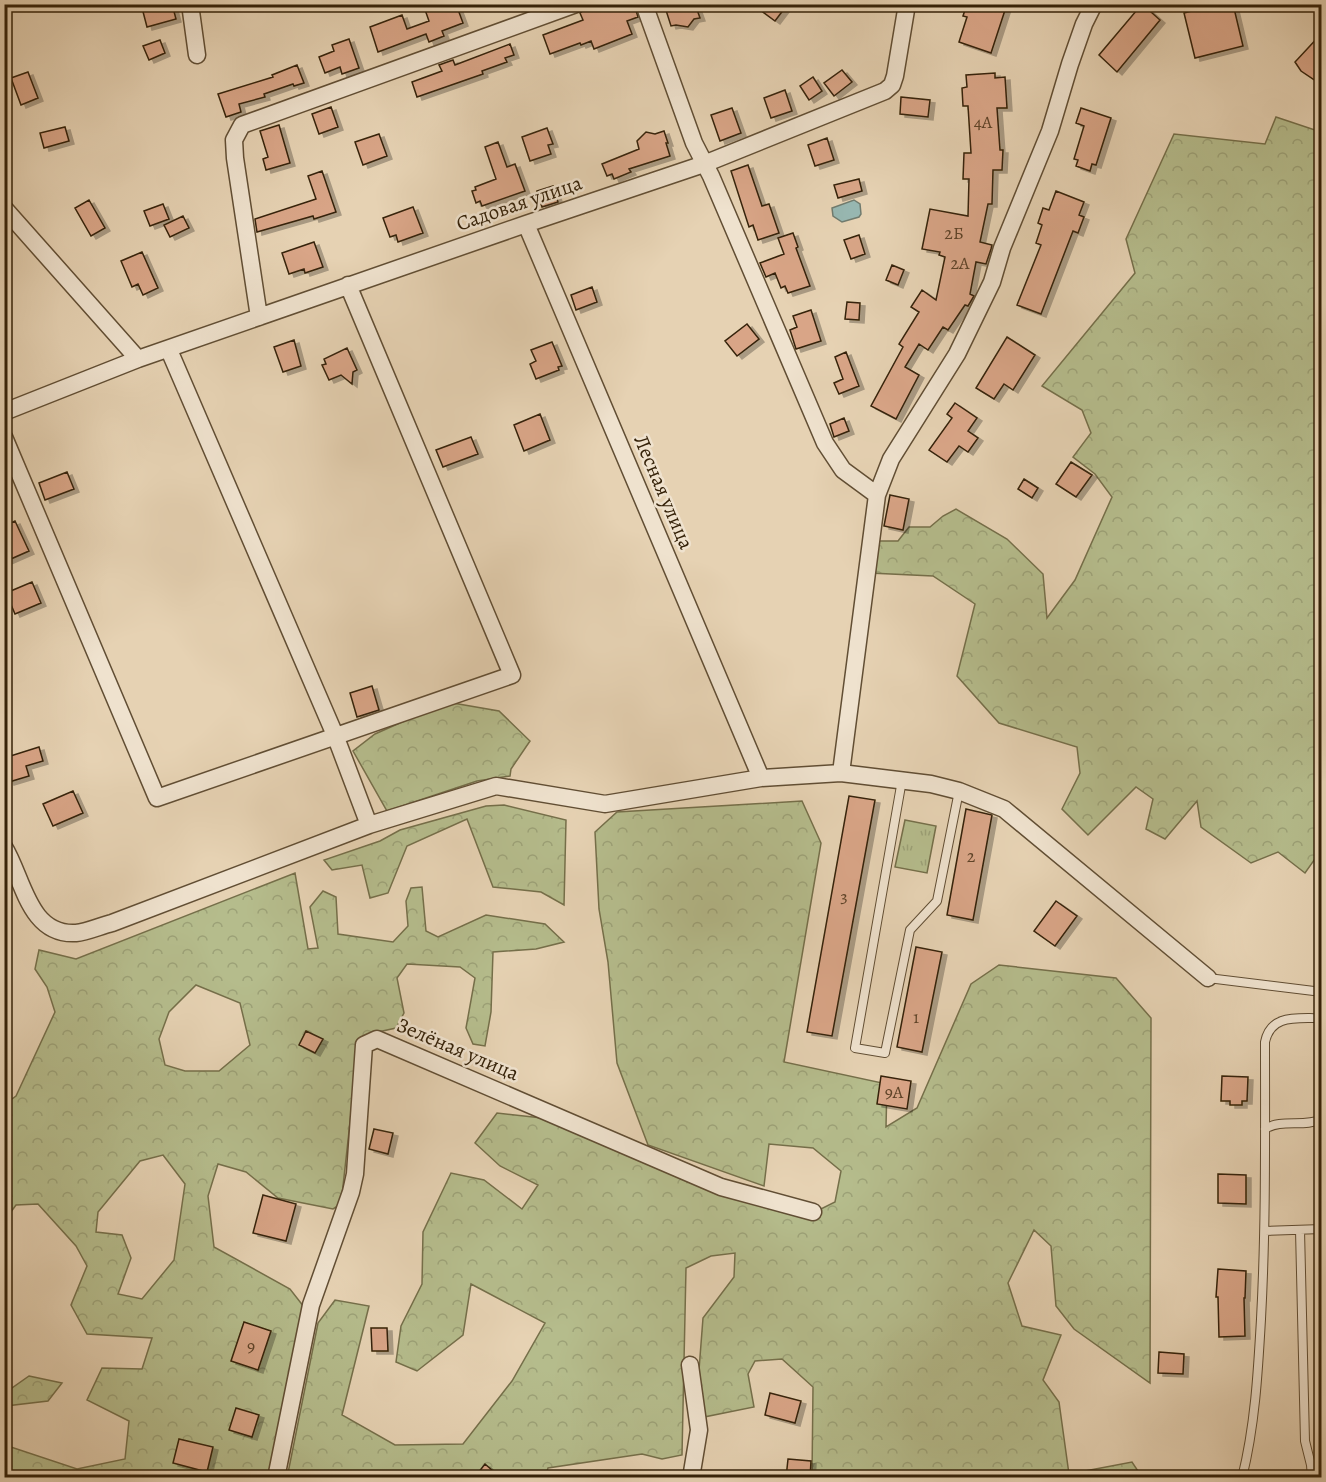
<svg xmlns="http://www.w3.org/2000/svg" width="1326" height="1482" viewBox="0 0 1326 1482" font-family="Alegreya,serif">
<defs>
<pattern id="grass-tufts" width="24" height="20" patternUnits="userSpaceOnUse" patternTransform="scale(1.5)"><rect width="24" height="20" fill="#b5bc8c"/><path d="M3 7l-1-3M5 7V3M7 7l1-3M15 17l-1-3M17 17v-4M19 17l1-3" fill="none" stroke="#9ca177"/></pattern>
<pattern id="forest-crowns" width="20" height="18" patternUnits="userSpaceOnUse" patternTransform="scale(1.5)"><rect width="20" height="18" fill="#b5bc8c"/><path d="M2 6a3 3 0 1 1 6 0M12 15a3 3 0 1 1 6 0" fill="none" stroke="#9ca177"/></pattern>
<filter id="shadow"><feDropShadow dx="5" dy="3" stdDeviation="0" flood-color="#0004"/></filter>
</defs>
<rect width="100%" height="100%" fill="#e6d2b3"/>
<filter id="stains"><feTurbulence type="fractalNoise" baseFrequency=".00333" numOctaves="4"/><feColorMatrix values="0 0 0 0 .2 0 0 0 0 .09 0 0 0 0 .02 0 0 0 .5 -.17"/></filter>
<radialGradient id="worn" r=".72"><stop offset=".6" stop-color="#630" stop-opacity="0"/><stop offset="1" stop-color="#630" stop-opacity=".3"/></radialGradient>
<path fill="url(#grass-tufts)" stroke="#756f4a" stroke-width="1.5" d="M905 820 936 826 927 873 895 867Z"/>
<path fill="url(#forest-crowns)" stroke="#756f4a" stroke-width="1.5" fill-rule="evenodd" d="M1276 117 1321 132 1322 849 1305 873 1278 852 1251 863 1201 827 1197 801 1165 839 1146 829 1153 799 1136 787 1088 835 1062 809 1080 773 1077 747 999 723 957 676 975 604 933 576 870 573 877 541H898L909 527H930L943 516 956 509 1007 539 1043 574 1047 618 1075 580 1112 497 1095 474 1073 457 1091 433 1082 410 1042 386 1135 273 1126 239 1174 134 1265 144Z
M447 702 499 711 530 741 511 769 510 776 477 781 387 811 353 751 375 734Z
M802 801 821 843 784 1062 887 1084 886 1127 917 1108 971 984 999 965 1116 978 1151 1018 1150 1383 1074 1329 1056 1306 1051 1246 1034 1230 1008 1283 1022 1326 1061 1335 1043 1380 1059 1402 1069 1474 1132 1462 1142 1477H812L813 1387 782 1359 755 1361 748 1374 754 1407 704 1417 699 1370 703 1318 734 1277 735 1253 711 1256 686 1268 682 1455 662 1459 642 1454 548 1468 545 1477 287 1478 318 1323 335 1300 369 1306 342 1415 395 1445 463 1444 512 1381 545 1323 471 1284 463 1335 417 1371 396 1362 401 1326 422 1284 423 1232 451 1173 484 1180 522 1209 538 1185 500 1166 475 1143 497 1113 542 1118 803 1218 835 1202 841 1171 813 1148 769 1144 764 1186 648 1145 617 1063 608 962 599 909 595 832 617 812Z
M504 805 566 820 564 905 541 892 493 887 467 819 407 846 388 893 370 898 362 865 332 870 324 860 380 841 400 830 486 806Z
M295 873 308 949 318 948 310 907 323 891 336 897 338 934 393 942 408 926 406 901 411 888 422 887 426 931 438 937 486 915 545 924 564 942 536 949 493 952 491 1012 485 1046 473 1044 466 1028 475 978 460 967 407 964 397 978 404 1013 396 1028 378 1032 359 1041 341 1204 333 1209 278 1198 246 1172 218 1164 208 1196 214 1247 290 1289 304 1307 270 1477H5V1445L77 1469 125 1459 129 1421 87 1400 102 1368 142 1369 152 1338 87 1334 71 1305 87 1266 76 1246 38 1204 16 1205 5 1220V1104L16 1096 55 1012 47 987 35 969 39 950 76 959ZM196 985 240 1003 250 1045 219 1071H185L165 1065 159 1039 169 1012ZM163 1155 185 1184 174 1260 142 1299 118 1294 131 1258 122 1235 96 1232 98 1212 140 1161Z
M29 1376 62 1383 48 1401 6 1406 5 1410V1393Z"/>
<path fill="#97b7b1" stroke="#707b6e" stroke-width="1.5" d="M854 200 860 204 861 214 859 217 842 222 833 216 832 208Z"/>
<path fill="#d9a587" stroke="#352209" stroke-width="1.5" filter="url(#shadow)" d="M141 4H172L176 19 147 27Z
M423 4H456L463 23 442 31 444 36 429 42 426 34 378 52 370 27 402 15 407 29 429 21Z
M597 4H634L638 17 627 21 632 34 594 49 591 41 581 45 580 43 550 54 543 35 583 20 580 13 585 9Z
M664 4H695L700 18 694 19 688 27 676 25 671 26Z
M752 4H778L784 9 775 21Z
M967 4H1007L991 53 959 42 967 17 963 16Z
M1142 4 1160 20 1117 72 1099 55Z
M1218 4H1233L1243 46 1195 58 1184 13Z
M1322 33V75L1316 81 1301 71 1295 62Z
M349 39 359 68 342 74 340 67 325 73 319 57 334 51 332 45Z
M160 40 165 53 149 60 143 46Z
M510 44 514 55 505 58 507 62 482 71 483 74 417 97 412 82 442 71 439 65 453 60 455 65Z
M297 65 304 83 294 86 293 84 264 94 265 97 239 104 241 112 226 117 218 94 273 77 272 75Z
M842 70 852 82 834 96 824 83Z
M28 72 38 98 21 105 11 78Z
M995 73V78L1005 77 1007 108H997L1000 150H1003L1002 170H993L992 204H988L980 242 992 245 991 249 986 264 976 262 970 294 974 296 968 306 965 305 948 330 943 327 928 350 919 344 905 367 919 375 896 419 871 406 903 347 899 344 919 312 911 307 922 290 936 300 945 257 939 255 940 252 922 249 930 209 968 216 969 179H963L964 153H971L968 106H963L962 88 967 87 966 75Z
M813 77 822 91 809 100 800 86Z
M785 90 792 111 771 118 764 98Z
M901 97 930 100 928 117 900 114Z
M331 107 338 127 319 134 312 114Z
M732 108 741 133 720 141 711 115Z
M1081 108 1111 118 1096 165 1092 164 1090 171 1076 166 1078 160 1074 159 1084 126 1076 123Z
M279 125 290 163 266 170 263 159 268 157 260 131Z
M65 127 69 141 44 148 40 133Z
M547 128 553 144 548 145 551 154 530 161 522 137Z
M664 131 668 143H666L670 156 629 169 631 172 614 179 612 174 607 176 602 164 639 149 637 141 646 132 655 134Z
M379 134 387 156 363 165 355 142Z
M827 138 834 160 815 166 808 145Z
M498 142 507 167 515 164 525 191 482 206 480 201 476 203 472 191 476 190 475 187 496 179 485 147Z
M748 165 762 206 769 204 779 233 758 240 753 225 749 227 731 171Z
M322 171 336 212 314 219 313 216 257 232 255 219 316 199 308 176Z
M859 179 862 191 838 198 834 185Z
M553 186 558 202 542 207 537 191Z
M1056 191 1084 202 1079 215 1084 217 1078 233 1073 231 1041 314 1017 305 1041 245 1036 243 1042 225 1038 223 1043 208 1049 210Z
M89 200 105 228 91 236 75 208Z
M163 204 169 219 150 226 144 211Z
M413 207 423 233 398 242 396 235 390 237 383 218Z
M183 216 189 228 170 237 164 225Z
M793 233 798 247 796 248 810 286 788 293 785 286 781 288 775 273 766 277 760 263 784 254 778 238Z
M859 235 865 254 851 259 844 240Z
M314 242 323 267 305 273 304 269 289 274 282 253Z
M142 252 158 288 143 295 138 284 132 287 121 261Z
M892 265 904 270 898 285 886 280Z
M592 287 597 302 576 310 571 295Z
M847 302 860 303 859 320 845 319Z
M811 310 821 341 796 349 790 330 797 327 793 316Z
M747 324 759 339 737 356 725 341Z
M1007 337 1035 355 1013 390 1004 384 994 399 976 388Z
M294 340 301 366 283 372 274 347Z
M552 342 562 366 558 367 559 370 536 379 530 364 536 361 531 350Z
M347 348 357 370 353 372 352 384 341 375 329 380 322 365 326 364 324 359Z
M846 352 859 386 839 394 834 383 843 379 835 357Z
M955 403 977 418 968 431 978 438 968 452 959 446 947 462 929 450 952 418 947 414Z
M540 414 550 440 524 451 514 425Z
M844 418 849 431 834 437 830 424Z
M471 437 478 454 443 467 436 450Z
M1071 462 1092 475 1076 497 1056 484Z
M67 472 74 489 45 500 39 483Z
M1024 479 1038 488 1032 498 1018 489Z
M890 495 909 499 903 530 884 526Z
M15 521 29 551 4 562V526Z
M32 582 41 603 15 614 6 593Z
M372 686 379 710 357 717 350 693Z
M39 747 43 761 26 766 29 776 9 782 8 778 4 779V758Z
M73 791 83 813 53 826 43 804Z
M849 796 875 800 832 1036 807 1032Z
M966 809 992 815 973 920 947 915Z
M1056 901 1077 916 1055 946 1034 931Z
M916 947 942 952 922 1052 897 1047Z
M306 1031 323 1039 315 1053 299 1045Z
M881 1076 911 1081 907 1109 877 1104Z
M1222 1076 1248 1077 1247 1101H1242V1105H1230V1101H1221Z
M374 1129 393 1133 388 1154 369 1149Z
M1218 1174 1246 1175V1204L1218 1203Z
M263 1195 296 1204 286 1241 253 1233Z
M1218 1269 1246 1271 1245 1298H1244L1245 1336 1219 1337 1218 1297H1216Z
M244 1322 271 1331 258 1370 231 1361Z
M371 1328H387L388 1351H372Z
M1159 1352 1184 1354 1183 1374 1158 1373Z
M770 1393 801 1401 795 1423 765 1415Z
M236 1408 259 1415 252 1437 229 1430Z
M179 1439 213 1447 207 1472 173 1463Z
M788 1459 811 1461 810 1478H786Z
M485 1464 501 1478H474Z"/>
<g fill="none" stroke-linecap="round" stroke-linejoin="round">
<g stroke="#614e34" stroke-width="10">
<path id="lane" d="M902 780 855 1048 885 1053 910 930 937 901 959 791
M1208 978 1322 992
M1265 1129C1282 1118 1304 1128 1322 1119
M1300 1230 1305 1441 1311 1465 1312 1478
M1265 1231 1322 1229
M1242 1478C1255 1426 1258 1372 1261 1319 1266 1227 1265 1134 1265 1042 1271 1013 1298 1019 1322 1018"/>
</g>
<g stroke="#614e34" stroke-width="19">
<path id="street" d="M190 4 197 55
M644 4 694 143 711 176 825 443 843 470 877 495
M4 208 138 359
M526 224 761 778
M259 317 235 158 234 140 242 125 576 4
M169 350 335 735 369 825
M4 412 138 359 526 224 704 164 885 91 892 85 895 76 907 4
M4 437 157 798 512 675 348 285
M841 773 877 495 891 459 957 354 992 282 1002 248 1050 131 1070 64 1084 24 1094 4
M4 847C23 877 28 936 76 933 87 932 100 926 112 923L369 825 496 786 605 804 761 778 841 773 931 784 959 791 1004 809 1208 978
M690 1365 699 1430 691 1478
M276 1478 311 1305 351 1192 355 1174 364 1045 377 1039 721 1187 813 1212"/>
</g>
<use href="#lane" stroke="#efe2ce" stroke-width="8"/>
<use href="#street" stroke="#efe2ce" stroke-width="16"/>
</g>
<g text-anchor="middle" stroke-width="5" stroke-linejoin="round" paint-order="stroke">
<g font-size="18" fill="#5e4328">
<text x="983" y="128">4А</text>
<text x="954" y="239">2Б</text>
<text x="960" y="269">2А</text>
<text x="971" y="862">2</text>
<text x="844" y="902">3</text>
<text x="916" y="1023">1</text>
<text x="894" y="1098">9А</text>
<text x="251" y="1352">9</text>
</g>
<g font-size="21" fill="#352209" stroke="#efe2ce">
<text transform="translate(519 203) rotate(-19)" y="7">Садовая улица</text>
<text transform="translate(664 492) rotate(67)" y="7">Лесная улица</text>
<text transform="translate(458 1049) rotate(23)" y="7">Зелёная улица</text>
</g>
</g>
<rect width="1326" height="1482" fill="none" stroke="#e6d2b3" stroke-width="24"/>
<rect x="6" y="6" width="1314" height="1470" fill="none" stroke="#352209" stroke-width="3"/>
<rect x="12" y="12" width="1302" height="1458" fill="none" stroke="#352209" stroke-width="1.5"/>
<rect width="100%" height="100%" filter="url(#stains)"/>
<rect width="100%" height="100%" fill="url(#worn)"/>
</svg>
